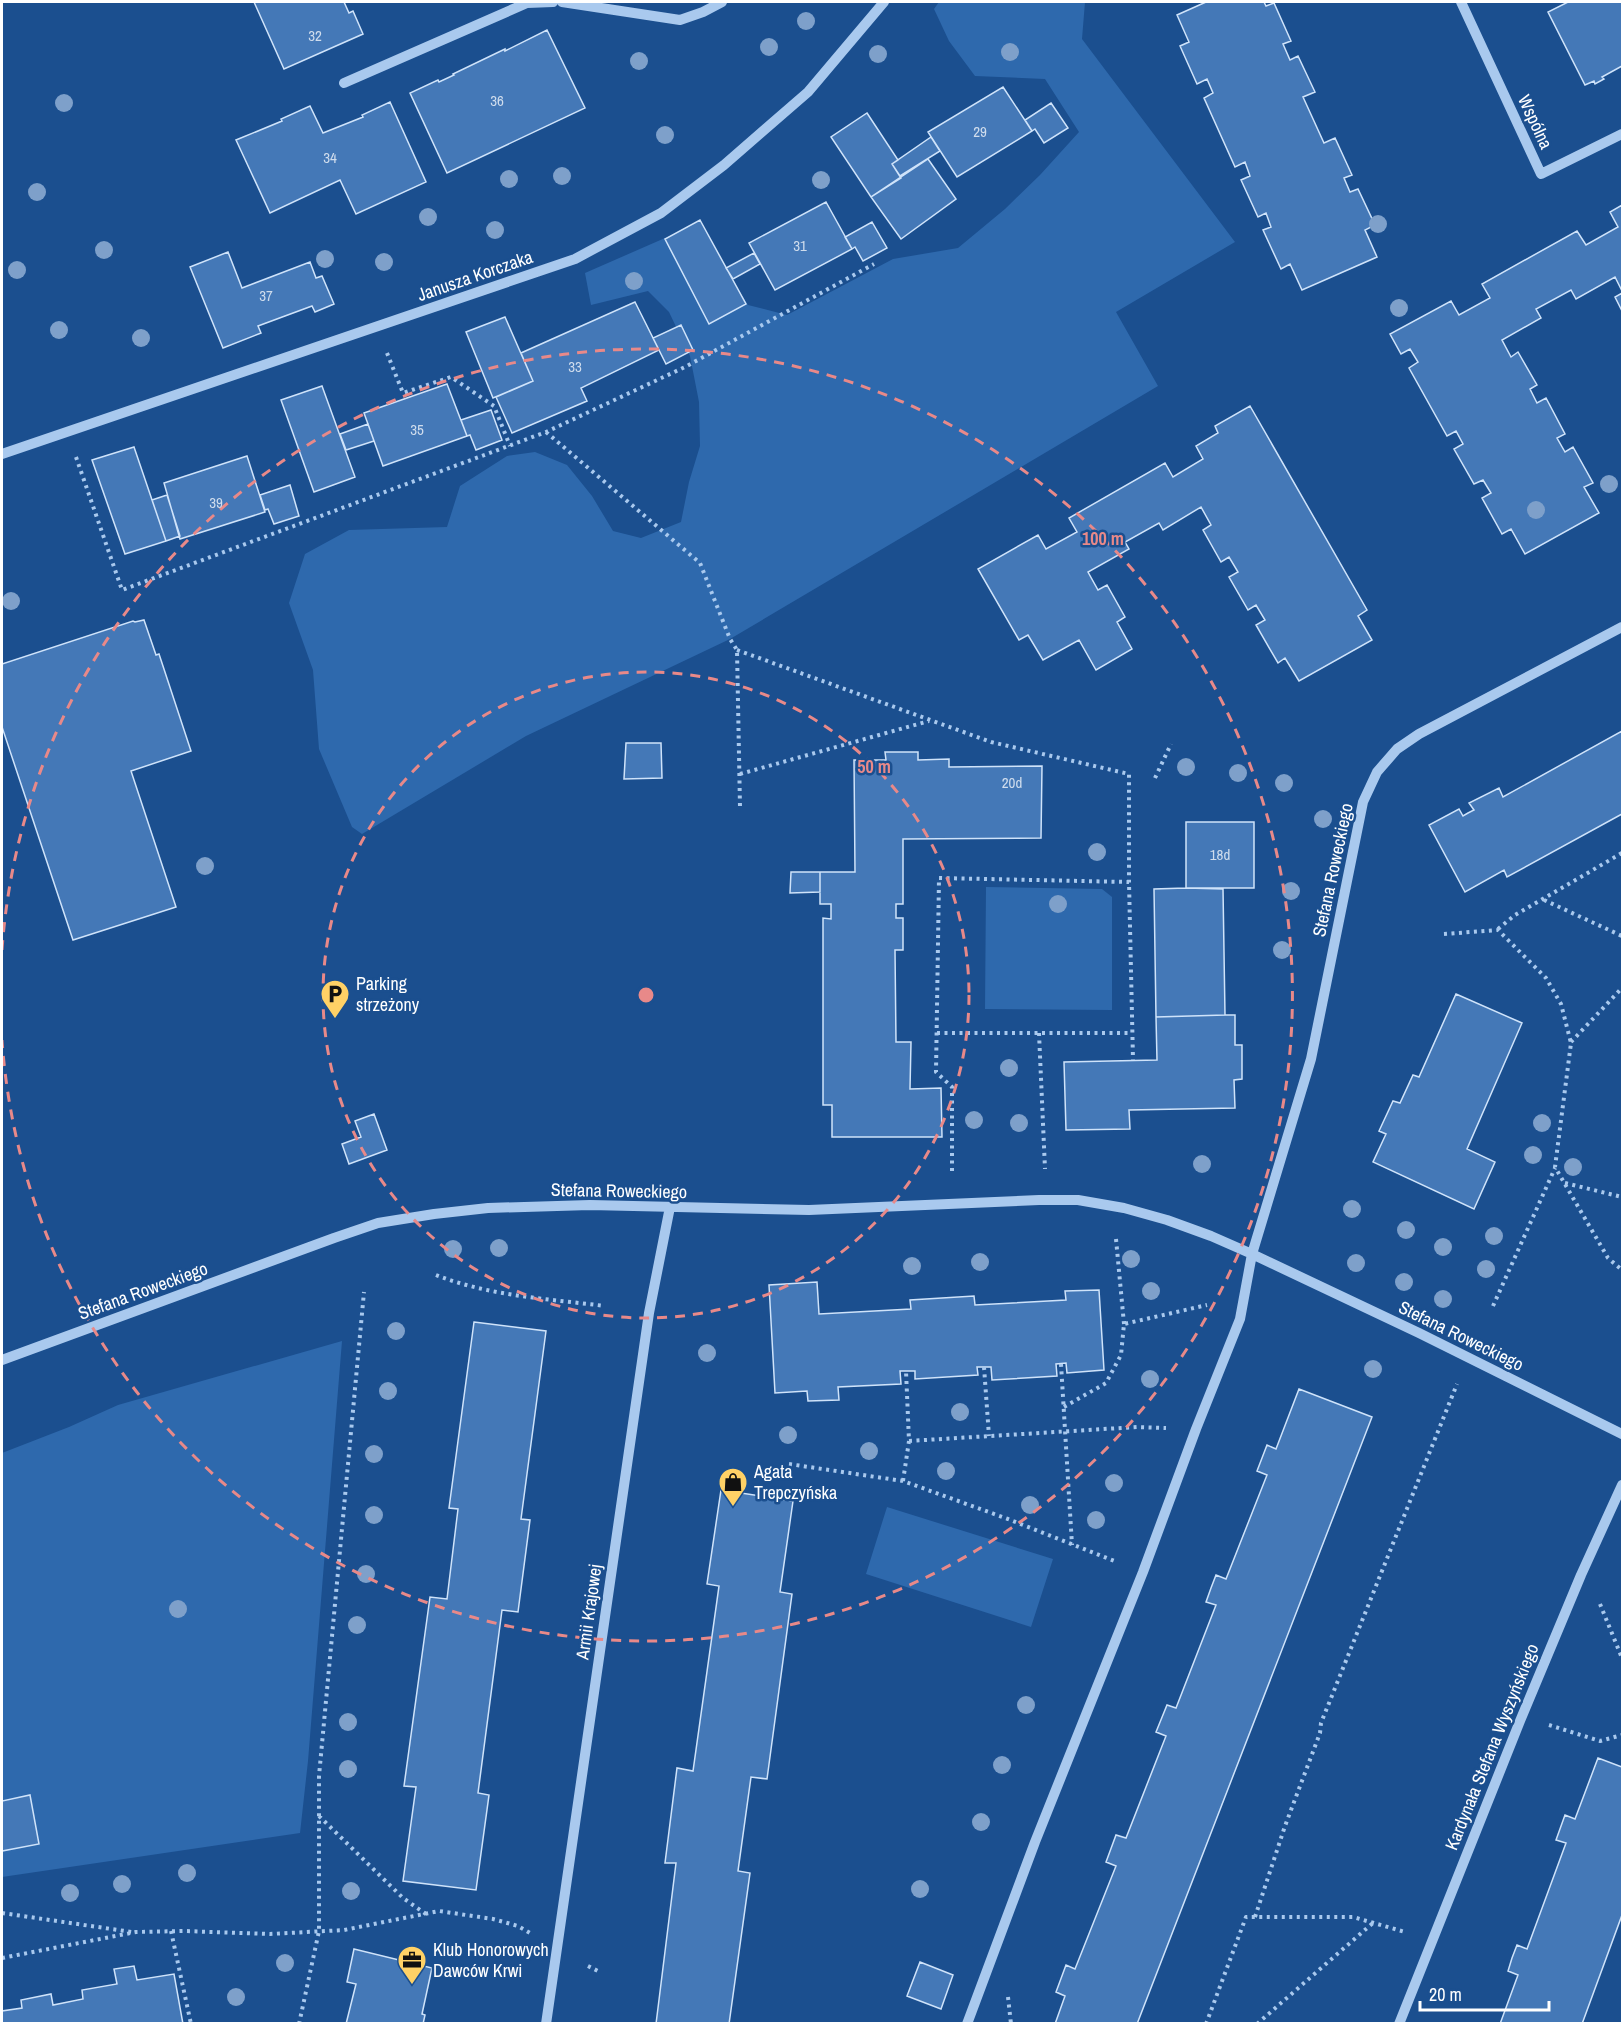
<svg xmlns="http://www.w3.org/2000/svg" width="1624" height="2025" viewBox="0 0 1624 2025" font-family="'Archivo Narrow',sans-serif">
<rect width="100%" height="100%" fill="#1b4f8f"/>
<path fill="#2e69ad" d="M939 2H1085L1082 39 1235 242 1116 312 1158 386 730 639 526 736 362 834 352 827 319 749 313 670 289 603 305 554 349 530 447 527 460 486 507 456 535 452 567 465 592 496 613 531 641 538 681 522 689 482 700 446 699 402 690 356 669 312 648 291 591 305 585 273 697 224 748 305 787 315 893 259 958 248 1005 209 1040 175 1079 132 1045 79 975 76 949 41 934 9Z
M986 887 1102 889 1112 897V1010L985 1009Z
M342 1341 308 1761 300 1833 2 1877V1453L69 1427 118 1405Z
M887 1507 1053 1559 1031 1627 866 1574Z"/>
<path fill="#4478b7" stroke="#cfe3fa" stroke-width="1.5" d="M254 2H344L349 13 353 11 363 34 284 69Z
M1206 2H1264L1266 6 1274 3 1291 41 1283 44 1290 60 1298 56 1315 92 1303 97 1324 143 1335 138 1352 175 1344 178 1350 192 1358 189 1375 225 1365 230 1377 257 1302 290 1290 264 1281 269 1263 230 1271 227 1266 213 1258 217 1241 180 1250 176 1245 162 1235 167 1204 98 1213 93 1207 79 1197 84 1180 46 1189 42 1177 15Z
M1568 2H1622V66L1602 77 1604 79 1595 84 1594 81 1585 85 1548 12Z
M547 30 585 108 447 173 410 93 438 80 439 82 454 75 453 74 505 49V51Z
M1003 87 1032 131 957 177 928 132Z
M390 102 426 182 356 214 340 180 270 213 236 140 282 121 281 119 310 106 323 133 363 117 362 115Z
M1051 103 1068 128 1044 143 1035 129 1032 131 1025 120Z
M867 113 898 160 892 164 901 178 871 197 831 137Z
M931 137 940 151 900 176 892 164Z
M928 159 956 199 901 239 871 197Z
M826 202 852 249 775 290 749 243Z
M1622 205V291L1615 277 1576 299 1571 290 1536 309 1541 318 1502 340 1511 357 1518 352 1537 385 1530 389 1537 403 1546 398 1565 434 1557 438 1565 452 1573 447 1593 483 1584 487 1599 513 1525 554 1511 529 1502 534 1482 498 1491 493 1483 480 1474 484 1454 449 1463 444 1456 431 1447 436 1409 368 1418 362 1410 349 1401 354 1390 334 1451 301 1459 315 1490 298 1482 284 1577 231 1586 245 1618 227 1610 212Z
M700 220 746 304 709 324 665 239Z
M872 222 887 248 863 261 855 247 852 249 845 237Z
M228 252 242 288 310 262 316 278 322 276 334 304 315 312 312 306 258 326 261 333 223 348 190 267Z
M754 253 760 264 733 279 726 268Z
M1622 293V311L1615 297Z
M635 302 659 350 581 388 587 401 512 433 496 397 533 381 521 353Z
M505 317 533 381 493 398 466 332Z
M681 325 693 350 666 364 653 338Z
M447 384 467 436 383 466 364 413Z
M322 386 355 477 314 492 281 400Z
M1250 406 1367 610 1358 616 1372 640 1299 681 1285 658 1278 663 1256 625 1265 620 1256 605 1248 610 1229 577 1238 572 1229 557 1221 562 1203 530 1211 525 1201 507 1163 530 1159 523 1125 542 1129 549 1088 572 1098 590 1107 585 1125 617 1117 622 1132 649 1096 670 1079 640 1043 660 1028 635 1019 640 978 569 1038 535 1046 549 1077 532 1069 518 1165 463 1173 477 1203 459 1196 446 1218 433 1215 426Z
M491 410 502 440 476 450 470 435 467 436 461 420Z
M368 424 374 441 346 450 340 434Z
M134 447 166 541 125 554 92 460Z
M247 456 265 512 180 539 164 483Z
M290 485 299 516 274 524 268 509 265 510 260 495Z
M167 495 180 536 166 541 152 500Z
M144 620 156 655 159 654 191 751 131 771 176 907 73 940 2 727V664L133 621 135 622Z
M1622 731V814L1507 877 1504 870 1465 892 1429 825 1459 809 1463 816 1468 813 1474 810 1469 803 1499 788 1503 797Z
M626 743H661L662 778 624 779Z
M885 752H918V760L949 759V767L1042 766 1041 838 903 839V904H896V918H903V950H895L896 1042H911L910 1089 941 1088 942 1137H832V1105H823V918L831 919V904H820V872H855L854 760H886Z
M1186 822H1254V888H1186Z
M791 872H820V892L790 893Z
M1186 888 1223 889 1225 1015 1156 1017 1154 889Z
M1456 994 1522 1023 1467 1149 1495 1162 1474 1209 1373 1162 1386 1134 1379 1131 1393 1101 1400 1103 1413 1075 1419 1077Z
M1225 1015H1235V1045H1242V1079L1234 1080 1235 1108 1129 1110 1130 1129 1066 1130 1064 1062 1157 1060 1156 1017Z
M374 1114 387 1150 349 1164 342 1144 361 1137 355 1121Z
M817 1282 819 1314 911 1309 910 1300 974 1296 975 1305 1066 1300 1065 1291 1099 1290 1104 1370 1067 1373 1066 1363 1056 1364 1057 1376 992 1380 991 1367H977L978 1375 915 1379V1371H900L901 1384 838 1387 839 1400 808 1401 807 1391 775 1393 769 1285Z
M474 1322 546 1331 521 1519 530 1520 518 1612 502 1610 478 1793 489 1795 476 1890 403 1881 416 1787 404 1786 430 1597 447 1599 458 1509 449 1508Z
M1299 1389 1372 1417 1137 2024H1055L1065 1996 1056 1992 1066 1965 1075 1969 1116 1866 1106 1862 1116 1835 1126 1838 1166 1736 1156 1732 1167 1705 1176 1708 1216 1605 1206 1602 1211 1588 1216 1575 1226 1579 1267 1475 1257 1471 1267 1445 1276 1449Z
M721 1490 793 1501 780 1592 792 1594 767 1779 751 1777 738 1871 750 1873 729 2024H656L676 1863H665L677 1768 693 1771 719 1586 707 1584Z
M1598 1758 1622 1767V1915L1582 2024H1500L1518 1975 1508 1971 1512 1958 1517 1945 1527 1949 1566 1843 1556 1840 1565 1815 1575 1819Z
M30 1795 39 1844 2 1851V1801Z
M354 1949 432 1968 422 2014 425 2015 423 2024H346L356 1984 347 1982Z
M920 1962 953 1975 941 2009 907 1996Z
M134 1966 137 1980 174 1974 183 2024H2V2011L22 2008 21 2000 51 1994 53 2005 83 1999 82 1990 117 1984 114 1969Z"/>
<g fill="none" stroke-linecap="round" stroke-linejoin="round">
<path stroke="#a9c9ee" stroke-width="4" stroke-dasharray="3 4.5" stroke-linecap="butt" d="M387 353 403 393 451 377 494 406 510 446
M546 432 700 563 730 639 737 650 740 807
M76 457 122 590 546 432 685 367 874 264
M737 650 991 742 1129 774V882
M740 774 929 721
M1155 778 1171 744
M1544 900 1622 936
M1498 929 1515 915 1622 853
M1444 934 1498 930 1546 978 1561 1004 1571 1043 1555 1167 1608 1258 1622 1270
M937 1033H1132
M1039 1033 1045 1169
M1571 1042 1622 988
M952 1171V1087L936 1072 939 878 1129 882 1133 1060
M1565 1183 1622 1197
M1116 1239 1124 1324
M436 1275C489 1296 549 1299 605 1306
M1493 1306 1555 1168
M1061 1364 1072 1545
M984 1367 989 1436
M1064 1407 1106 1383 1121 1355 1124 1324 1207 1305
M909 1441 1137 1427 1166 1428
M789 1464 903 1481 1008 1519 1117 1562
M903 1481 909 1441 906 1371
M1600 1604 1622 1658
M1549 1725 1600 1741 1622 1735
M319 1816 403 1898 426 1914
M2 1913 132 1932
M1255 1917 1285 1826 1320 1733 1321 1723 1457 1384
M171 1931 191 2024
M2 1958 136 1932 184 1931 270 1934 344 1930 439 1911 493 1919 518 1926 530 1933
M588 1966 598 1971
M1008 1997 1011 2024
M299 2024 319 1931V1776L364 1292
M1206 2024 1246 1917H1353L1405 1932
M1257 2024 1374 1922"/>
<path stroke="#a9c9ee" stroke-width="10" d="M562 2 680 20 703 12 722 2
M1461 2 1541 174 1622 134
M344 83 527 3 553 2
M2 454 575 259 661 213 724 165 808 92 884 2
M2 1360 334 1238 378 1223 434 1214 488 1208 590 1205 809 1210 1039 1200H1078L1124 1208 1167 1220 1211 1236 1252 1254 1419 1333 1622 1434
M546 2024 649 1313 670 1207
M967 2024 1035 1842 1143 1572 1196 1429 1240 1319 1252 1254 1311 1059 1363 802 1377 772 1397 749 1419 734 1622 627
M1399 2024 1520 1721 1581 1575 1622 1485"/>
</g>
<g fill="#7ea0ca">
<circle cx="806" cy="21" r="9"/>
<circle cx="769" cy="47" r="9"/>
<circle cx="1010" cy="52" r="9"/>
<circle cx="878" cy="54" r="9"/>
<circle cx="639" cy="61" r="9"/>
<circle cx="64" cy="103" r="9"/>
<circle cx="665" cy="135" r="9"/>
<circle cx="562" cy="176" r="9"/>
<circle cx="509" cy="179" r="9"/>
<circle cx="821" cy="180" r="9"/>
<circle cx="37" cy="192" r="9"/>
<circle cx="428" cy="217" r="9"/>
<circle cx="1378" cy="224" r="9"/>
<circle cx="495" cy="230" r="9"/>
<circle cx="104" cy="250" r="9"/>
<circle cx="325" cy="259" r="9"/>
<circle cx="384" cy="262" r="9"/>
<circle cx="17" cy="270" r="9"/>
<circle cx="634" cy="281" r="9"/>
<circle cx="1399" cy="308" r="9"/>
<circle cx="59" cy="330" r="9"/>
<circle cx="141" cy="338" r="9"/>
<circle cx="1609" cy="484" r="9"/>
<circle cx="1536" cy="510" r="9"/>
<circle cx="11" cy="601" r="9"/>
<circle cx="1186" cy="767" r="9"/>
<circle cx="1238" cy="773" r="9"/>
<circle cx="1284" cy="783" r="9"/>
<circle cx="1323" cy="819" r="9"/>
<circle cx="1097" cy="852" r="9"/>
<circle cx="205" cy="866" r="9"/>
<circle cx="1291" cy="891" r="9"/>
<circle cx="1058" cy="904" r="9"/>
<circle cx="1282" cy="950" r="9"/>
<circle cx="1009" cy="1068" r="9"/>
<circle cx="974" cy="1120" r="9"/>
<circle cx="1019" cy="1123" r="9"/>
<circle cx="1542" cy="1123" r="9"/>
<circle cx="1533" cy="1155" r="9"/>
<circle cx="1202" cy="1164" r="9"/>
<circle cx="1573" cy="1167" r="9"/>
<circle cx="1352" cy="1209" r="9"/>
<circle cx="1406" cy="1230" r="9"/>
<circle cx="1494" cy="1236" r="9"/>
<circle cx="1443" cy="1247" r="9"/>
<circle cx="499" cy="1248" r="9"/>
<circle cx="453" cy="1249" r="9"/>
<circle cx="1131" cy="1259" r="9"/>
<circle cx="980" cy="1262" r="9"/>
<circle cx="1356" cy="1263" r="9"/>
<circle cx="912" cy="1266" r="9"/>
<circle cx="1486" cy="1269" r="9"/>
<circle cx="1404" cy="1282" r="9"/>
<circle cx="1151" cy="1291" r="9"/>
<circle cx="1443" cy="1299" r="9"/>
<circle cx="396" cy="1331" r="9"/>
<circle cx="707" cy="1353" r="9"/>
<circle cx="1373" cy="1369" r="9"/>
<circle cx="1150" cy="1379" r="9"/>
<circle cx="388" cy="1391" r="9"/>
<circle cx="960" cy="1412" r="9"/>
<circle cx="788" cy="1435" r="9"/>
<circle cx="869" cy="1451" r="9"/>
<circle cx="374" cy="1454" r="9"/>
<circle cx="946" cy="1471" r="9"/>
<circle cx="1114" cy="1483" r="9"/>
<circle cx="1030" cy="1505" r="9"/>
<circle cx="374" cy="1515" r="9"/>
<circle cx="1096" cy="1520" r="9"/>
<circle cx="366" cy="1574" r="9"/>
<circle cx="178" cy="1609" r="9"/>
<circle cx="357" cy="1625" r="9"/>
<circle cx="1026" cy="1705" r="9"/>
<circle cx="348" cy="1722" r="9"/>
<circle cx="1002" cy="1765" r="9"/>
<circle cx="348" cy="1769" r="9"/>
<circle cx="981" cy="1822" r="9"/>
<circle cx="187" cy="1873" r="9"/>
<circle cx="122" cy="1884" r="9"/>
<circle cx="920" cy="1889" r="9"/>
<circle cx="351" cy="1891" r="9"/>
<circle cx="70" cy="1893" r="9"/>
<circle cx="285" cy="1963" r="9"/>
<circle cx="236" cy="1997" r="9"/>
</g>
<g fill="none" stroke="#e88989" stroke-width="3" stroke-dasharray="10 8">
<circle cx="646" cy="995" r="323"/>
<path d="M2 950A646 646 0 1 1 2 1040"/>
</g>
<defs>
<g id="parking-pin" transform="scale(1.5)"><path d="M0 17L-7.5 6A9.5 9.5 0 1 1 7.5 6Z" fill="#ffd166" stroke="#1b4f8f"/><path d="M-3.5-5.5H1a3.5 3.5 0 0 1 0 7H-1V5.5H-3.5ZM-1-3.4V-.6H.8a1.4 1.4 0 0 0 0-2.8Z" fill="#111"/></g>
<g id="shop-pin" transform="scale(1.5)"><path d="M0 17L-7.5 6A9.5 9.5 0 1 1 7.5 6Z" fill="#ffd166" stroke="#1b4f8f"/><path d="M-5-2.5h2.3a2.7 3.5 0 0 1 5.4 0H5L5.5 6h-11ZM-1.5-2.5h3a1.5 2.3 0 0 0-3 0Z" fill="#111"/></g>
<g id="office-pin" transform="scale(1.5)"><path d="M0 17L-7.5 6A9.5 9.5 0 1 1 7.5 6Z" fill="#ffd166" stroke="#1b4f8f"/><path d="M-6-3h4V-5.5h4V-3h4V5H-6ZM-1-4.5V-3h2v-1.5ZM-6 0V1H6V0Z" fill="#111"/></g>
</defs>
<g fill-rule="evenodd">
<use href="#parking-pin" x="335" y="994"/>
<use href="#shop-pin" x="733" y="1482"/>
<use href="#office-pin" x="412" y="1960"/>
</g>
<g text-anchor="middle" stroke-width="5" stroke-linejoin="round" paint-order="stroke">
<g font-size="15" fill="#d0dded">
<text x="315" y="41">32</text>
<text x="497" y="106">36</text>
<text x="980" y="137">29</text>
<text x="330" y="163">34</text>
<text x="800" y="251">31</text>
<text x="266" y="301">37</text>
<text x="575" y="372">33</text>
<text x="417" y="435">35</text>
<text x="216" y="508">39</text>
<text x="1012" y="788">20d</text>
<text x="1220" y="860">18d</text>
</g>
<g font-size="18" fill="#fff" stroke="#1b4f8f">
<text transform="translate(1535 122) rotate(65)" y="6">Wspólna</text>
<text transform="translate(475 276) rotate(-19)" y="6">Janusza Korczaka</text>
<text transform="translate(1333 870) rotate(-78)" y="6">Stefana Roweckiego</text>
<text transform="translate(619 1191) rotate(1)" y="6">Stefana Roweckiego</text>
<text transform="translate(143 1291) rotate(-20)" y="6">Stefana Roweckiego</text>
<text transform="translate(1461 1336) rotate(26)" y="6">Stefana Roweckiego</text>
<text transform="translate(589 1612) rotate(-82)" y="6">Armii Krajowej</text>
<text transform="translate(1492 1747) rotate(-68)" y="6">Kardynała Stefana Wyszyńskiego</text>
</g>
<g font-size="18" fill="#fff" stroke="#1b4f8f" text-anchor="start">
<text x="356" y="990">Parking<tspan x="356" dy="21">strzeżony</tspan></text>
<text x="754" y="1478">Agata<tspan x="754" dy="21">Trepczyńska</tspan></text>
<text x="433" y="1956">Klub Honorowych<tspan x="433" dy="21">Dawców Krwi</tspan></text>
</g>
</g>
<circle cx="646" cy="995" r="9" fill="#e88989" stroke="#1b4f8f" stroke-width="3"/>
<g font-size="18" text-anchor="middle" font-weight="bold" fill="#e88989" stroke="#1b4f8f" stroke-width="5" stroke-linejoin="round" paint-order="stroke">
<text x="1103" y="545">100 m</text>
<text x="874" y="773">50 m</text>
</g>
<rect width="1624" height="2025" fill="none" stroke="#ffffff" stroke-width="6"/>
<path d="M1420 2001v9h129v-9" fill="none" stroke="#ffffff" stroke-width="3"/>
<text x="1429" y="2001" font-size="18" fill="#ffffff" stroke="#1b4f8f" stroke-width="4.5" paint-order="stroke">20 m</text>
</svg>
